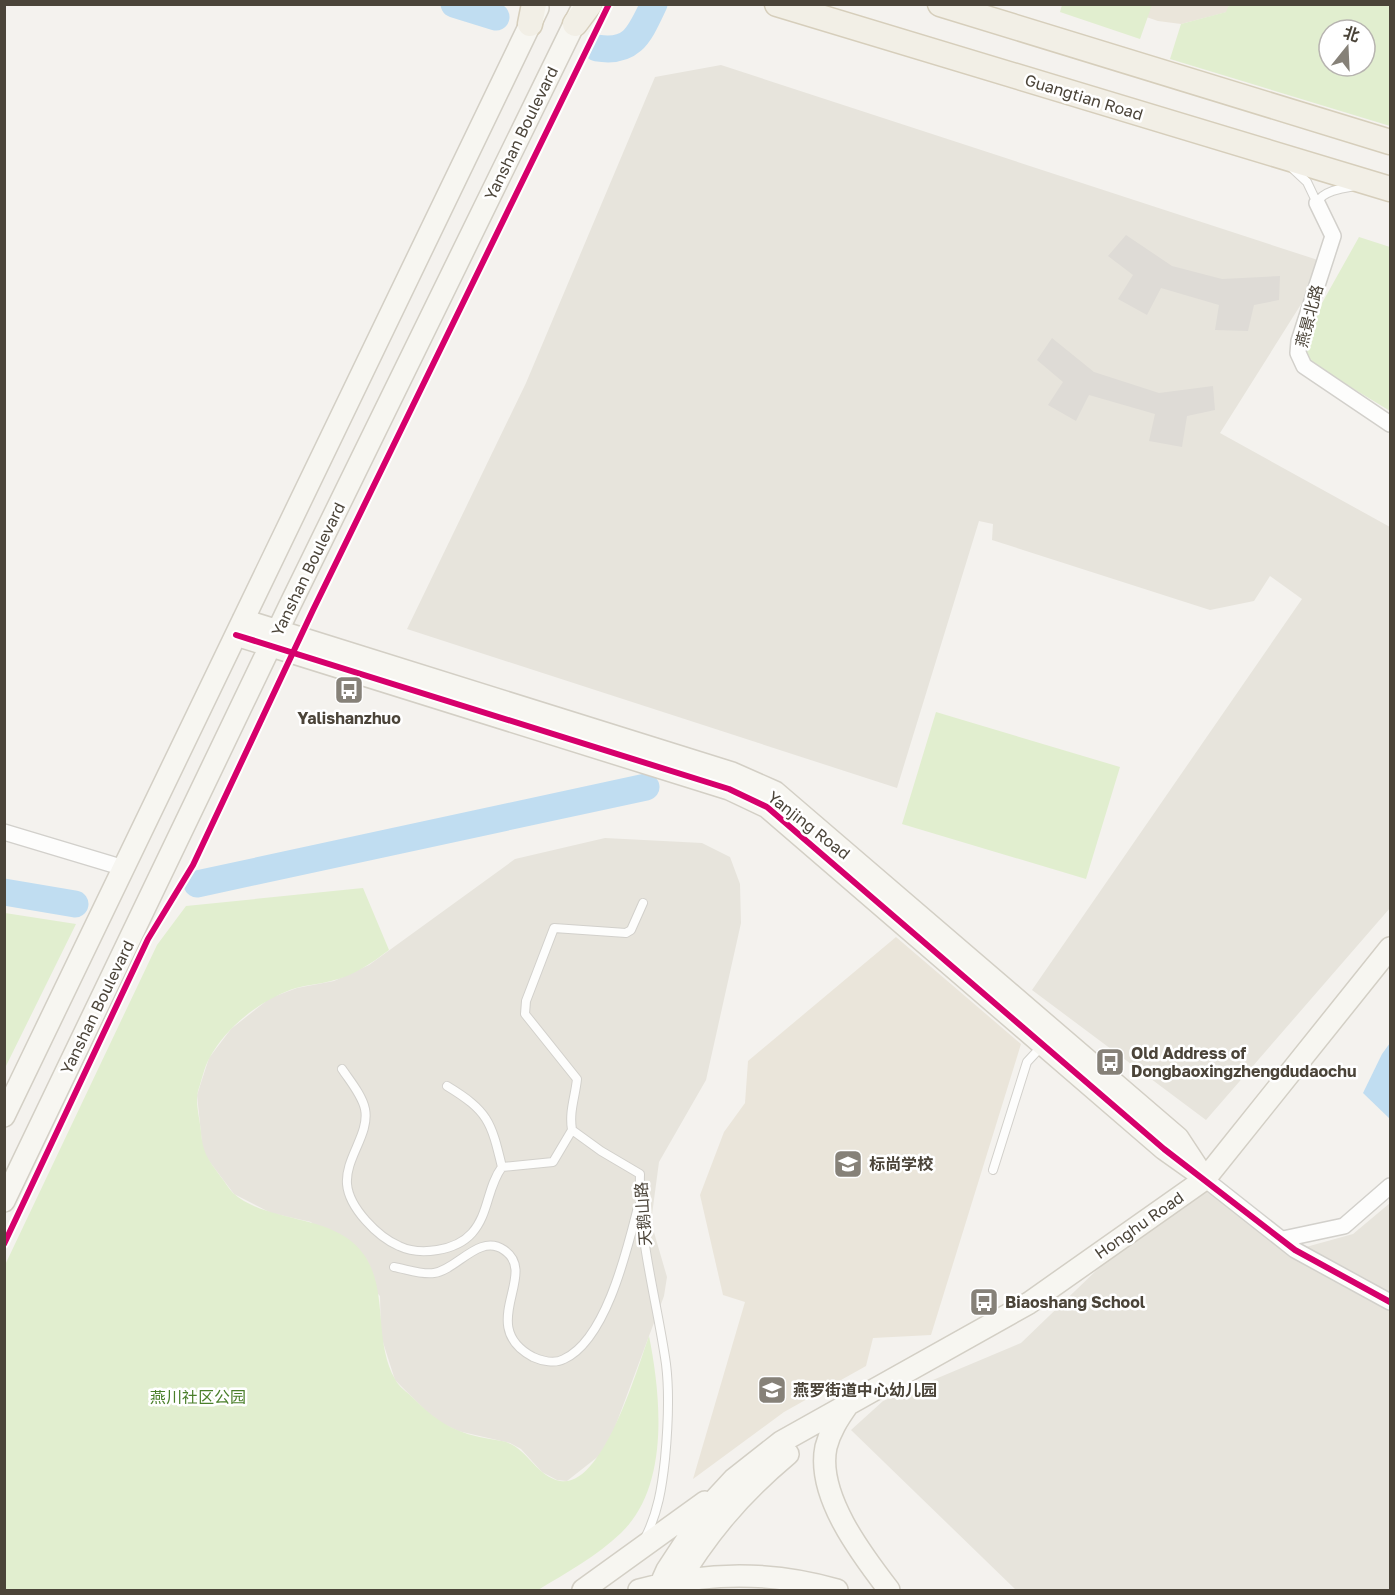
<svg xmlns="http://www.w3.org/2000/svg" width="1395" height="1595" viewBox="0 0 1395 1595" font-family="'Golos Text','Noto Sans SC',sans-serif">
<rect width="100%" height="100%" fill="#f4f2ee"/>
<path fill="#e7e4dc" d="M721 65 1327 263 1220 433 1390 527V908L1206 1120 1032 990 1302 599 1270 576 1254 601 1210 610 992 540 993 524 979 521 897 788 407 629 526 383 655 77Z
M605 838 702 843 730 857 740 884 741 923 706 1080 659 1162 651 1222 667 1277 664 1296 612 1435 600 1455 567 1481 557 1480 542 1472 521 1449 510 1443 458 1431 435 1420 395 1380 381 1336 380 1296 311 1222 271 1213 234 1194 203 1153 197 1095 209 1058 231 1029 270 998 297 988 334 981 369 965 515 859Z
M1205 1179 1295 1250 1353 1234 1390 1203V1590H1016L851 1430 883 1401 1021 1343 1157 1212Z"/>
<path fill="#eae5da" d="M1111 5H1229L1227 12 1181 24 1158 21Z
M896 937 1021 1044 931 1335 873 1338 866 1366 784 1412 693 1479 745 1302 723 1295 700 1195 724 1132 745 1103 748 1061Z"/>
<path fill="#e1eecf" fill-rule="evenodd" d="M1062 5V4L1152 5 1140 39 1060 12Z
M1229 5H1390V126L1170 59 1181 24 1226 12ZM1329 30H1365V66H1329Z
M1359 237 1390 247V411L1306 360 1303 337Z
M936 712 1120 767 1086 879 902 824Z
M363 888 389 950C372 963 353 976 331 981 320 984 307 985 296 988 262 999 227 1026 210 1057 204 1067 202 1080 198 1091 195 1103 200 1119 201 1132 203 1154 208 1159 221 1177 225 1182 229 1189 233 1193 265 1221 318 1215 351 1241 394 1276 370 1335 395 1379 398 1386 407 1392 412 1397 442 1427 460 1435 502 1441 527 1446 535 1476 560 1481 603 1489 638 1366 649 1336 661 1396 670 1486 621 1533 597 1556 566 1573 538 1590H5V1265L157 945 186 906Z
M5 913 76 924 5 1068 4 913Z"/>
<path fill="#c0ddf1" d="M1390 1043V1119L1363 1093 1382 1054Z"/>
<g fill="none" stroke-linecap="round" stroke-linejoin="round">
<path stroke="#c0ddf1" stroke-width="27" d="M454 4 496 17
M597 48C633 54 640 33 654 4
M197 884 646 787
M4 892 75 904"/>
</g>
<path fill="#dedbd6" d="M1126 235 1172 266 1222 279 1280 276 1279 300 1254 305 1248 331 1215 330 1219 305 1161 288 1147 315 1118 299 1133 275 1108 256Z
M1052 338 1094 372 1159 393 1213 386 1215 410 1187 416 1182 447 1149 441 1155 414 1089 395 1076 421 1048 405 1063 382 1037 360Z"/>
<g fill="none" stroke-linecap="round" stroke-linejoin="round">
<g stroke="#d2d0cb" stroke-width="10">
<path id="lane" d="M1292 168 1307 182 1317 203
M1317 203C1322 191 1343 188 1355 186
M643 903 631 930 626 933 554 928 526 1001 525 1014 577 1079C575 1098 569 1111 572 1130L601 1151 640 1174C638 1238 657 1300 666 1364 670 1396 668 1427 665 1459 662 1487 658 1513 645 1538
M342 1069C350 1081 362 1095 365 1109 370 1134 345 1158 347 1184 349 1208 378 1237 399 1246 420 1256 456 1251 472 1233 489 1214 487 1187 502 1167L553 1162 572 1130
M447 1086C488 1111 491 1121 502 1167
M993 1170 1027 1062 1041 1047
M394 1267C406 1269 422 1275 434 1273 457 1270 479 1233 504 1250 540 1274 475 1326 533 1357 542 1361 555 1364 564 1359 606 1340 627 1250 638 1207"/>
</g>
<g stroke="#d2d0cb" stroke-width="18">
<path id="street" d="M1317 203 1333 236 1299 341 1298 353 1304 366 1390 424
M4 832 124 868
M1205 1179 1295 1250 1390 1302
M1283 1239 1344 1226 1390 1186"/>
</g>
<g stroke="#d3cfc5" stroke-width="24">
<path id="secondary" d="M243 620 732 773 775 792 1178 1138 1205 1179
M236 635 729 789 767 807 1164 1149 1195 1171
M4 1116 538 8
M4 1201 290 605 582 8
M847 1406C838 1419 830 1431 826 1447 816 1495 862 1555 889 1590
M583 1590 705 1502
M639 1590C704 1572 772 1571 837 1590
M658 1590 667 1570 709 1506 734 1479 781 1442 1029 1303 1205 1179 1390 948
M673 1590C706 1535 738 1496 788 1454"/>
</g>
<g stroke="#d6cebb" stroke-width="27">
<path id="primary" d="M777 4 1390 189
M940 4 1390 142
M530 24 534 4
M575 24 590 4"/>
</g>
<use href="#lane" stroke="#fdfdfc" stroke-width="8"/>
<use href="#street" stroke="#fdfdfc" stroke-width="15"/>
<use href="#secondary" stroke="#f7f6f1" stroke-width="21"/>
<use href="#primary" stroke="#f2efe6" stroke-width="24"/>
<g stroke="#fff" stroke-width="10">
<path id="cycleway" d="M236 635 729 789 767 807 1164 1149 1295 1250 1390 1302
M4 1244 148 939 193 865 313 610 609 4"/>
</g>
<use href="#cycleway" stroke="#d6006c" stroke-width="6"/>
</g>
<defs>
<g id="bus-square" transform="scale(1.5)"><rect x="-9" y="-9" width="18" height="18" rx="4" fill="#868178" stroke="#fff"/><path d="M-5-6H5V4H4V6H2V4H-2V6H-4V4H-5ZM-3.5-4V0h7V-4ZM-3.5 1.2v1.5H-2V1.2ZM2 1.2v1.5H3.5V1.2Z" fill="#fff"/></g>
<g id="school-square" transform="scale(1.5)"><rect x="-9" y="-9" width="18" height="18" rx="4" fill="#868178" stroke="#fff"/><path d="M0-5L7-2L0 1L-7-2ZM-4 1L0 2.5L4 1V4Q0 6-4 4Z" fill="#fff"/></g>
</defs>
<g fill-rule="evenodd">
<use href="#bus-square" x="349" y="690"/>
<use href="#bus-square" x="1110" y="1062"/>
<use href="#school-square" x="848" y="1164"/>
<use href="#bus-square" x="984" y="1302"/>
<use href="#school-square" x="772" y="1390"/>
</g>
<g text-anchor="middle" stroke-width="5" stroke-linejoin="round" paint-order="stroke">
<g font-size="16" fill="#4b4439" stroke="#fff">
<text transform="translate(1084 97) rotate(17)" y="6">Guangtian Road</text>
<text transform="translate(521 133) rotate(-64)" y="6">Yanshan Boulevard</text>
<text transform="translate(1309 316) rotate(-75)" y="6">燕景北路</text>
<text transform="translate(308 569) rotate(-64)" y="6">Yanshan Boulevard</text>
<text transform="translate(809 825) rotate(38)" y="6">Yanjing Road</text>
<text transform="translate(97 1007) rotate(-64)" y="6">Yanshan Boulevard</text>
<text transform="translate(643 1214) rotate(-94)" y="6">天鹅山路</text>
<text transform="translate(1139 1225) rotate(-35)" y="6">Honghu Road</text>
</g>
<g font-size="16" font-weight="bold" fill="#4b4439" stroke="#fff" text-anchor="start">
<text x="349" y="724" text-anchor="middle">Yalishanzhuo</text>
<text x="1131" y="1059">Old Address of<tspan x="1131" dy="18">Dongbaoxingzhengdudaochu</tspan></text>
<text x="869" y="1170">标尚学校</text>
<text x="1005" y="1308">Biaoshang School</text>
<text x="793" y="1396">燕罗街道中心幼儿园</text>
</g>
<g font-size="16" fill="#4a7f2a" stroke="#fff">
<text x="198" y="1403">燕川社区公园</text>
</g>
</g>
<rect width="1395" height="1595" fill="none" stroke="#4b4439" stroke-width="12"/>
<g transform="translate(1347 48) rotate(18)"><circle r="28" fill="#ffffff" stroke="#b7b4b0" stroke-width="1.5"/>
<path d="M0-4.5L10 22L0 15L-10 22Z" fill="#868178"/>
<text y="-9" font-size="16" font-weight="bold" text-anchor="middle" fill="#4b4439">北</text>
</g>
</svg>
